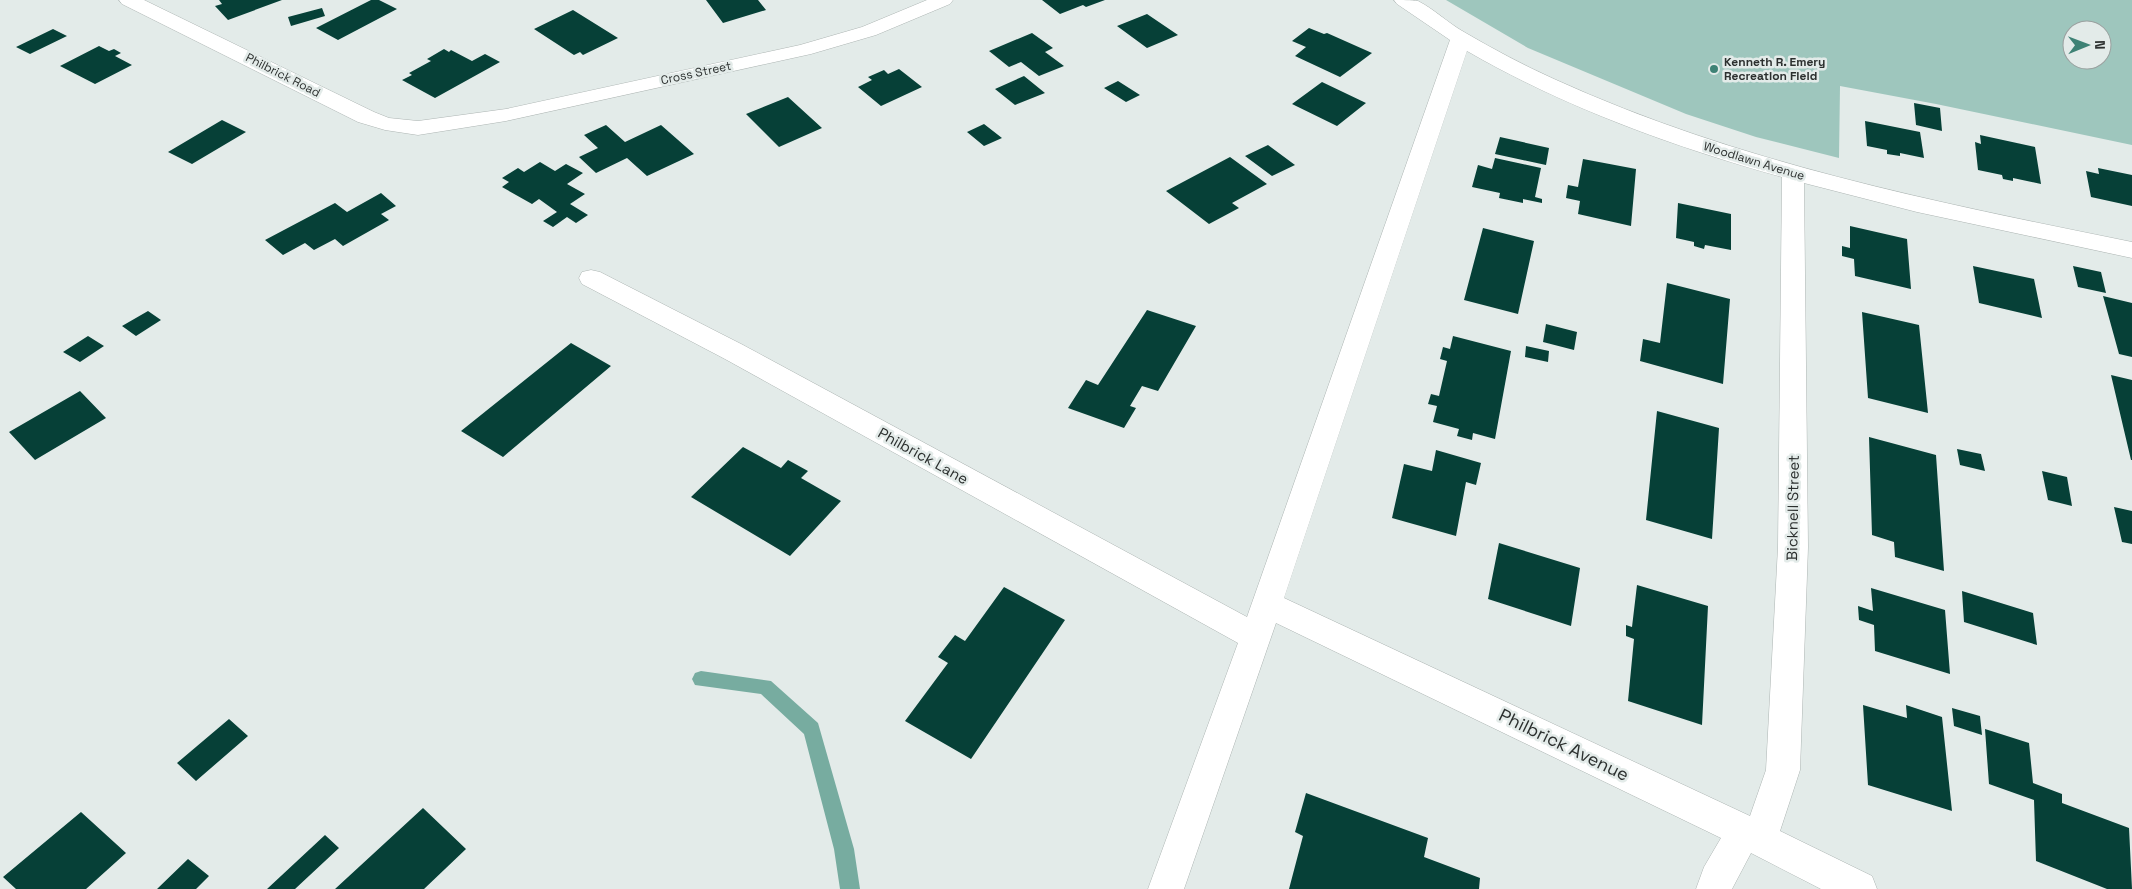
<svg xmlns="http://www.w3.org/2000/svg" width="2132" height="889" viewBox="0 0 2132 889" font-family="'Space Grotesk',sans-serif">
<rect width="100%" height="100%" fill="#e3ebe9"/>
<path fill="#9ec6bd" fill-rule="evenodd" d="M1446 0H2132V145L1936 104 1840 86 1839 158 1756 137 1686 114 1528 48ZM2072 30H2102V60H2072Z"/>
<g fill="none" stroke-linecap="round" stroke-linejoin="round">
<path fill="#77aca0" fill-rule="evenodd" d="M701 671 771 681 818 723 854 849 860 889H840L834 849 804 734 761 694 695 685 692 679 695 673Z"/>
</g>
<path fill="#064037" d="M219 0H282L228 20 215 6 222 4Z
M371 0H379L397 9 338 40 316 28Z
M706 0H758L766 10 723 23Z
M1042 0H1105L1086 7 1083 5 1060 14Z
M322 8 325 16 291 26 288 17Z
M573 10 618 38 583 55 580 52 574 55 534 29Z
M1147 14 1178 35 1147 48 1117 26Z
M1309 28 1324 34 1327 33 1372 53 1340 77 1295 56 1306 47 1292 41Z
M53 29 67 36 30 54 16 47Z
M1032 33 1053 48 1045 52 1064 66 1039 76 1021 62 1009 67 989 51Z
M99 46 109 51 114 49 121 53 115 56 132 65 95 84 60 66Z
M444 49 449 52 451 50 472 61 485 54 500 62 435 98 402 80 412 75 409 73 431 61 427 59Z
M899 69 922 87 881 106 858 87 872 80 868 77 884 70 888 74Z
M1024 76 1045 93 1015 105 995 89Z
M1118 81 1140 95 1126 102 1104 88Z
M1322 82 1366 103 1337 126 1292 104Z
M788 97 822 128 779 147 746 114Z
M1914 103 1940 108 1942 131 1916 125Z
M222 120 246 132 192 164 168 152Z
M1865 121 1920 132 1924 158 1900 153V156L1887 154V150L1867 146Z
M984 124 1002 138 984 146 967 132Z
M606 125 625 142 661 125 694 154 647 176 627 158 596 173 579 157 598 148 584 135Z
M1980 135 2035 147 2041 184 2013 178V181L2003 179 2002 175 1978 170 1975 142 1981 144Z
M1500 137 1549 148 1546 165 1495 154Z
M1268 145 1295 165 1272 176 1245 156Z
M1230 157 1267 184 1232 203 1239 208 1209 224 1166 191Z
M1495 158 1541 168 1535 197 1542 199V203L1523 199V203L1499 198 1500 193 1472 187 1478 165 1492 169Z
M1583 159 1636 169 1631 226 1578 214 1580 201 1566 198 1568 185 1578 187Z
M540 162 555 171 566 164 583 173 567 184 585 194 570 204 588 215 576 223 567 217 553 227 543 221 557 212 539 199 532 204 502 187 509 182 502 178 518 168 524 172Z
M2098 168 2132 175V206L2091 197 2086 171 2099 174Z
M381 193 396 206 381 214 389 220 343 246 335 239 314 250 305 243 283 255 265 240 335 203 347 212Z
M1678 203 1731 214V250L1705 245 1704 249 1694 246V242L1676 238Z
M1850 226 1907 239 1911 289 1855 276 1854 259 1842 256V246L1850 248Z
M1483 228 1534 241 1518 314 1464 300Z
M1973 266 2034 279 2042 318 1979 303Z
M2073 266 2101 272 2106 293 2078 287Z
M1667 283 1730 299 1723 384 1640 361 1643 339 1660 343Z
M2103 296 2132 303V357L2119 354Z
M1147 310 1196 326 1158 391 1142 386 1130 406 1136 408 1124 428 1068 408 1086 380 1098 385Z
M148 311 161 320 136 336 122 326Z
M1862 312 1919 325 1928 413 1868 398Z
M1546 324 1577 332 1574 350 1543 342Z
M88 336 104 346 80 362 63 352Z
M1453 336 1511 351 1495 439 1473 433 1472 440 1457 436 1459 429 1433 422 1437 406 1428 404 1431 394 1439 396 1447 361 1440 359 1443 347 1450 349Z
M571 343 611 366 503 457 461 431Z
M1526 346 1549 351 1548 362 1525 357Z
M2111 375 2132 380V460H2131Z
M80 391 106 418 35 460 9 432Z
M1657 411 1719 428 1712 539 1646 520Z
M1869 437 1936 455 1944 571 1895 557 1894 542 1872 535Z
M743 447 781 468 788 460 808 471 801 478 841 501 790 556 691 497Z
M1957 449 1981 454 1985 471 1960 465Z
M1436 450 1481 463 1476 485 1466 482 1456 536 1392 518 1404 464 1432 471Z
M2042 471 2067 477 2072 506 2048 500Z
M2114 507 2132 511V544L2122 542Z
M1499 543 1580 568 1571 626 1488 599Z
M1637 585 1708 606 1702 725 1628 701 1634 639 1626 636V625L1632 627Z
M1004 587 1065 620 971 759 905 721 948 663 938 657 955 635 965 641Z
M1871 588 1945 610 1950 674 1875 651 1874 625 1859 620 1858 606 1873 611Z
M1962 591 2033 613 2037 645 1964 622Z
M1863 705 1907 718 1906 705 1942 717 1952 811 1868 785Z
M1952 708 1980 716 1982 735 1954 726Z
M229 719 248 736 196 781 177 763Z
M1985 729 2029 743 2033 783 2062 794V803L2129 828 2132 889H2107L2036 861 2034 800 1989 784Z
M1306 793 1428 838 1424 857 1480 878 1479 889H1289L1303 836 1295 832Z
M423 808 466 849 424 889H335Z
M81 812 126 853 86 889H16L3 877Z
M325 835 339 848 295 889H267Z
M188 859 209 876 196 889H157Z"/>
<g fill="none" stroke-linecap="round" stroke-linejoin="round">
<g stroke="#adb5b3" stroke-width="1">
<path id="minor" d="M119 0H144L374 112 389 118 418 121 506 109 800 45 862 27 927 0H953L950 4 876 35 811 54 506 121 418 135 385 130 358 122 122 4Z
M1394 0C1401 0 1412 0 1418 1 1434 9 1448 23 1464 32 1493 49 1523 65 1554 79 1738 163 1935 202 2132 242V258L1917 212 1804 183 1808 547 1800 770 1780 831 1872 876 1877 889H1821L1751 853 1732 889H1696L1704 867 1721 838 1276 623 1184 889H1148L1238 643 725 359 582 284 579 278 582 272 591 270 600 272 743 345 1247 617 1450 40 1397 4ZM1467 51C1564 107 1674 147 1782 177L1778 547 1766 770 1750 816 1284 598Z"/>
</g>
<use href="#minor" fill="#fff" fill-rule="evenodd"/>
</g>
<circle fill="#3e8275" stroke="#e3ebe9" stroke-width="2" cx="1714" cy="69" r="5"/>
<g text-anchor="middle" stroke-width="5" stroke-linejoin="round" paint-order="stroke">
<g font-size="12" font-weight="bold" fill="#2c302f" stroke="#e3ebe9" text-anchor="start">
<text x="1724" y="66">Kenneth R. Emery<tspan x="1724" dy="14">Recreation Field</tspan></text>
</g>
<g font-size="12" fill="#2c302f" stroke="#e3ebe9">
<text transform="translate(696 73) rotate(-12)" y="4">Cross Street</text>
<text transform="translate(283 75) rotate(27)" y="4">Philbrick Road</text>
<text transform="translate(1754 161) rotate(17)" y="4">Woodlawn Avenue</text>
</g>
<g font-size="15" fill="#2c302f" stroke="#e3ebe9">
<text transform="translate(923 456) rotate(29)" y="5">Philbrick Lane</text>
<text transform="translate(1793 508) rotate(-89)" y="5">Bicknell Street</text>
</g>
<g font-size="18" fill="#2c302f" stroke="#e3ebe9">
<text transform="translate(1564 745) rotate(26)" y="6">Philbrick Avenue</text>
</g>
</g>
<g transform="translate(2087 45) rotate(89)"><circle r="24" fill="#e3ebe9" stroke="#9aa09f"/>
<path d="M0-4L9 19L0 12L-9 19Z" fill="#3e8275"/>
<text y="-8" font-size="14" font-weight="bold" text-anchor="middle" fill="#2c302f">N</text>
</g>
</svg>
